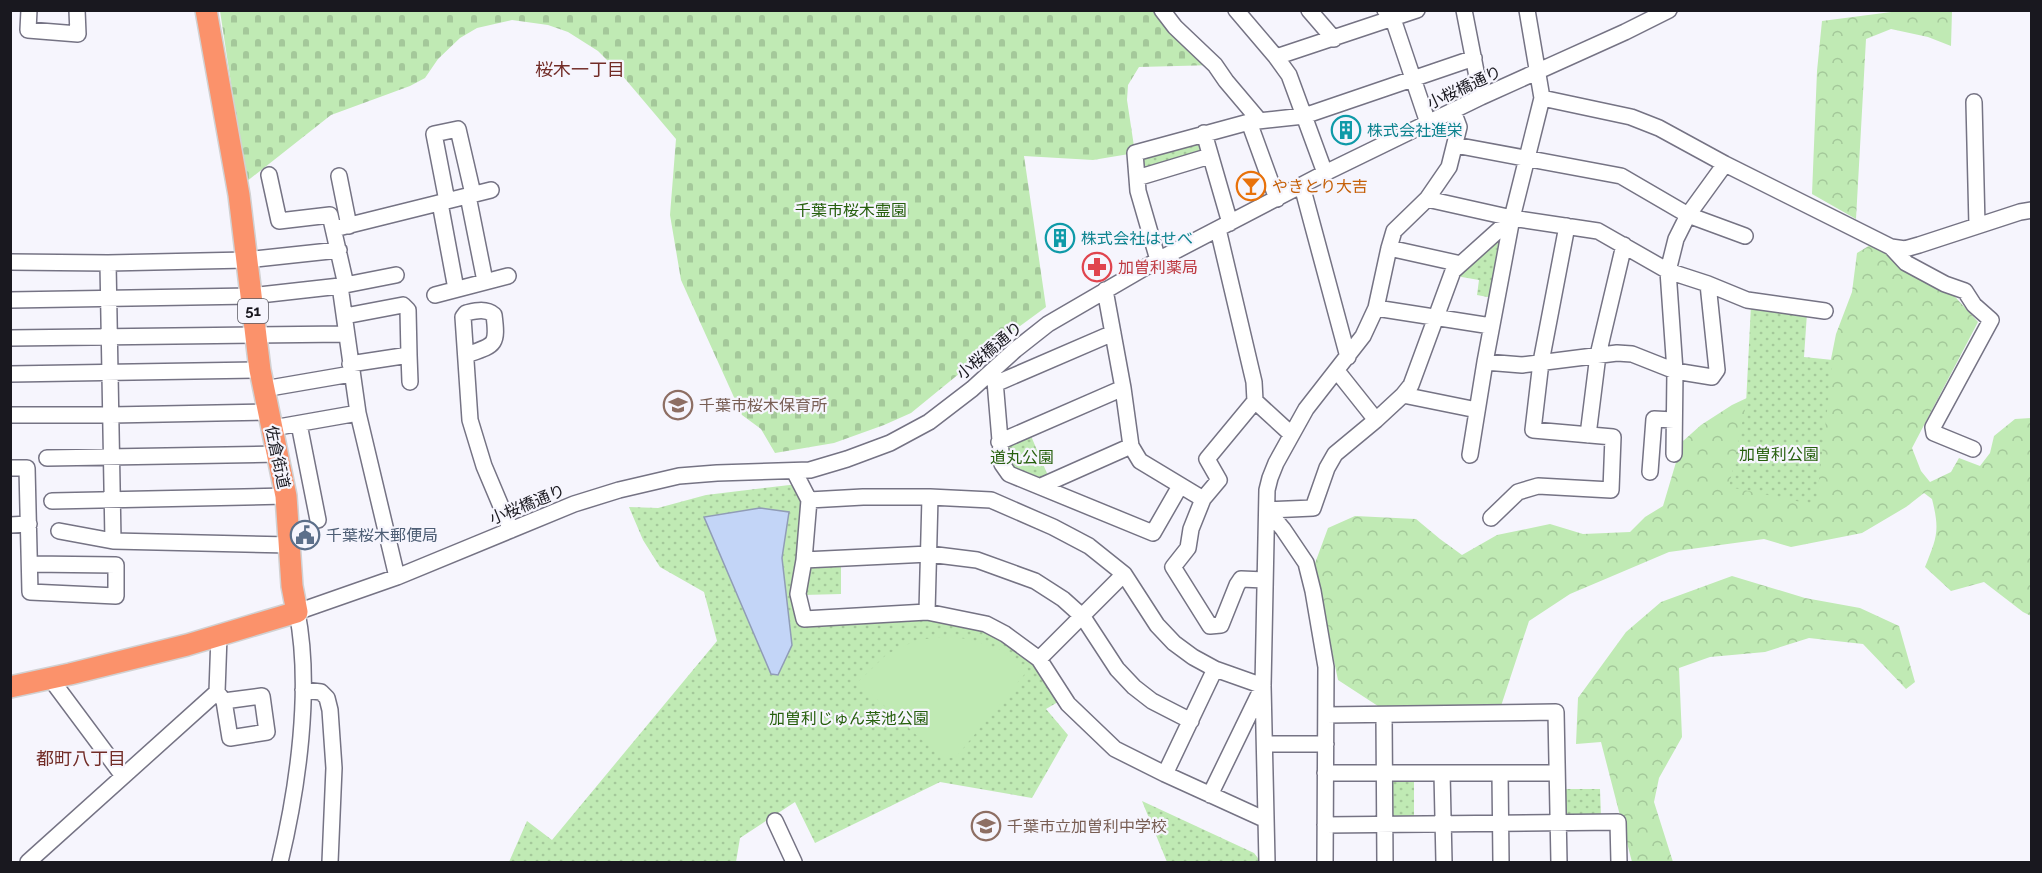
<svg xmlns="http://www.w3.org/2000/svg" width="2042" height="873" viewBox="0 0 2042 873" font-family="Raleway,'Noto Sans JP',sans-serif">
<defs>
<pattern id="forest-crowns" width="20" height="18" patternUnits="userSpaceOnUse" patternTransform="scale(1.5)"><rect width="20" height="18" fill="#c0eab4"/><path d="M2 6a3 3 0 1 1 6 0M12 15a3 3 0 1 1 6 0" fill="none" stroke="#a4c89a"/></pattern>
<pattern id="cemetery-stones" width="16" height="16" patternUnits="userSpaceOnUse" patternTransform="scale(1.5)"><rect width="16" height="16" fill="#c0eab4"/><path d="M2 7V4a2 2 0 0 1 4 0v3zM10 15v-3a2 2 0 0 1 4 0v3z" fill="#a4c89a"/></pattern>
<pattern id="park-dots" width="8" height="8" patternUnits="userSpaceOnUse" patternTransform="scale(1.5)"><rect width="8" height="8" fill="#c0eab4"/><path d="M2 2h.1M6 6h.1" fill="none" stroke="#a4c89a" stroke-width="1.8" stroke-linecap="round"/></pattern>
</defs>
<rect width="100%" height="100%" fill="#f6f5fd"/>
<path fill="url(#forest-crowns)" d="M1899 11H1952L1951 46 1928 37 1891 29 1866 39 1856 219 1812 194 1817 71 1822 21Z
M1872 244 1901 264 1948 289 1978 322 1912 448 1921 471 1930 482 1951 472 1959 458 1980 466 1990 453 1994 436 2015 419 2031 418V616L2023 612 1984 582 1951 591 1925 567C1937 537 1940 531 1932 499L1924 493 1906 507 1862 533 1791 547 1764 539 1669 552 1570 594 1529 621 1501 706 1381 708 1338 680 1314 566 1328 528 1355 516 1416 519 1440 539 1462 555 1497 535 1550 524 1583 534 1630 532 1645 517 1663 506 1682 442 1701 425 1732 405 1751 396 1825 389 1836 334 1852 292 1857 253Z
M1732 576 1805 598 1860 608 1899 626 1915 682 1906 689 1863 644 1809 638 1765 652 1710 657 1679 668 1682 737 1659 778 1654 802 1673 862H1632L1601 742 1576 744 1578 698 1626 632 1661 602Z"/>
<path fill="url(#cemetery-stones)" d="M220 11H1162L1215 65 1139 67 1128 85 1127 100 1135 153 1093 160 1024 156 1046 307 998 342 911 413 884 425 834 443 775 453 761 429 742 415 681 280 670 215 676 139 621 74 598 51 568 32 548 25 512 20 477 28 460 38 438 59 425 78 410 86 331 115 246 182Z"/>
<path fill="url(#park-dots)" d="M1200 140 1202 153 1142 170V154Z
M1499 234 1504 238 1493 298 1477 295 1479 280 1456 276Z
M1751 305 1807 313 1804 357 1833 360 1816 505 1729 487 1746 404Z
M1031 436 1049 478 1039 483 1011 471 1006 446Z
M798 484 806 499 801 624 922 618 966 624 997 637 1037 661 1063 699 1046 709 1068 735 1032 798 940 782 815 843 795 802 740 838 736 862H509L527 821 552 840 717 641 704 592 660 567 643 540 629 507 658 508 706 495Z
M841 563V594L803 595 811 565Z
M1394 777H1414V820H1393L1388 815V782Z
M1565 789H1600L1601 817H1571L1565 812Z
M1142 801 1254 853 1261 862H1167Z"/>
<path fill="#c0eab4" d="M951 636 975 641 1001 650 1028 670 956 757 943 759 858 682 887 654 917 640Z"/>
<path fill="#c3d5f7" stroke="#909cb6" stroke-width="1.5" d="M760 508 789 512 782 558 792 645 778 675 771 674 704 517Z"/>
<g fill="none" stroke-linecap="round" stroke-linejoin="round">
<g stroke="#757384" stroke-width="18">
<path id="minor" d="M29 10 28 30 78 34 77 10
M1162 10 1175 27 1215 65 1226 81 1259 120
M1236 10 1276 57 1289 75 1325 173
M1309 10 1334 39
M1385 10 1393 19 1428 123
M1464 10 1481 97
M1276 57 1417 10
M1542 98 1631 117 1659 128 1725 164 1891 247 1905 249 1919 245 2020 212 2032 210
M1974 102 1977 226
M1249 122 1277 199
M1204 133 1230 223
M1455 145 1621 176 1688 215 1745 236
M269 175 279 221 330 215 346 285
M339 176 349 226
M1137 178 1210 156
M1302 186 1348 357
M468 196 485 281
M1427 199 1512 218 1598 231 1668 271 1708 284 1747 300 1825 311
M447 201 434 134 458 129 473 194
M440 203 456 289
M334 229 491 190
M1218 229 1254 382 1255 401 1207 459 1219 480 1203 499 1191 529 1188 548 1173 567 1210 626 1221 625 1237 585 1241 579 1265 580
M1891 247 1906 263 1945 284 1965 291 1974 305 1991 320 1933 427 1934 433 1973 449
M1389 248 1461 264
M1158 260 1138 191 1135 153 1249 122 1304 116 1474 58
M10 262 108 263 246 260 339 250
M108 263 113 541
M340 286 358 413 397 577
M1105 290 1123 388 1131 446 1140 461 1203 499
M435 295 508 276
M10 300 251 296 340 286 396 275
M1376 308 1491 326
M345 316 403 305 408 310 409 355 350 364
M10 338 346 334
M409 355 410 382
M466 355C495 345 498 346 494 315 486 308 475 311 466 313L463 317 470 420 484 466 511 530
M1485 362 1522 365 1617 353 1632 354 1675 371 1712 377 1717 370 1708 284
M994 369 1002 464 1009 474 1153 533 1180 486
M1337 371 1376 420
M10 374 260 370
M995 384 1113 333
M264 389 351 374
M1403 395 1477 410
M1255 401 1291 434
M10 415H111L269 412
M299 424 318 520
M273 428 358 413
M1588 435 1598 355 1624 245
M999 442 1123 388
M1674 454 1675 371 1668 271 1676 239 1688 215 1725 164
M1470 455 1485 362 1512 218 1542 98 1527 10
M47 458 278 454
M10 468H27L30 592 116 596V565L30 564
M794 471 809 500 804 560 798 594 804 619 927 612 986 624 1005 634 1039 659 1068 704 1115 749 1165 774 1266 820
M1650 472 1654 419 1674 420
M1041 486 1131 446
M809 500 863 497H930L991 500 1053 527 1089 546 1124 574 1157 625 1174 643 1193 657 1215 669 1263 686 1210 795
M52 501 286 496
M1267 510 1313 508 1327 468 1335 454 1376 420 1403 395 1411 385 1453 271 1512 218
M1267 510 1283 529 1306 563 1313 591 1326 667 1325 862
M1491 518 1518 492 1538 486 1611 490 1613 437 1533 430 1541 362 1567 226
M10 525 29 524
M59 531 113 541 290 545
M804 560 929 554 977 560 1035 581 1063 599 1083 617 1117 669 1134 687 1152 701 1191 721
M927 612 930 497
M1039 659 1124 574
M50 678 123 776
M303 690 321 692 327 698 330 710 334 768 330 862
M217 692 224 701 230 738 267 732 262 696 224 701
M1326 715 1556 712 1559 862
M1384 715 1385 862
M1265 744H1326
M1325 773H1557
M1442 773 1444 862
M1500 773 1501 862
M1165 774 1215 669
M775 821 794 862
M1325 825 1618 822 1619 862
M28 862 217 692 219 636
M280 862C298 787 312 688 297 612L397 577 574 504 619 490 679 476 717 473 810 470 847 459 890 443 929 422 972 389 1015 350 1048 324 1158 260 1325 173 1481 97 1625 32 1669 10
M1267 862 1263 686 1267 490 1270 478 1276 463 1306 409 1363 336 1376 308 1389 248 1394 231 1427 199 1449 167 1459 127 1453 111"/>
</g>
<g stroke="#d1d1d2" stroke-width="24">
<path id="highway" d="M10 687 70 674 187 645 297 612 292 586 286 496 260 370 239 195 206 10"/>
</g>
<use href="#minor" stroke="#fff" stroke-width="15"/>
<use href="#highway" stroke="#fb926b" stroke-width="21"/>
</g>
<defs>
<g id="building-ring" transform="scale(1.5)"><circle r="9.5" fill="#f6f5fd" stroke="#0f9aa8" stroke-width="1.5"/><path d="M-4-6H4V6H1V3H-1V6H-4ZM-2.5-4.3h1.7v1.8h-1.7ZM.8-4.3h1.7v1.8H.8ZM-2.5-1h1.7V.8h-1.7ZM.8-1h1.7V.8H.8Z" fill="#0f9aa8"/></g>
<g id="bar-ring" transform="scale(1.5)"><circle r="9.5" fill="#f6f5fd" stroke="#e8710a" stroke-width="1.5"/><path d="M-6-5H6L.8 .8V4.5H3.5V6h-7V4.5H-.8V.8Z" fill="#e8710a"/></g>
<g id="pharmacy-ring" transform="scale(1.5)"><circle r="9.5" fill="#f6f5fd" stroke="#e0444e" stroke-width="1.5"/><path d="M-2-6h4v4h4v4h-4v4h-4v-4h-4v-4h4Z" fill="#e0444e"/></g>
<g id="school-ring" transform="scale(1.5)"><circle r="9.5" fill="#f6f5fd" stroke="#8d6e63" stroke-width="1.5"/><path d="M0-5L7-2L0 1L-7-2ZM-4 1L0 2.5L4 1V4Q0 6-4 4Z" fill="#8d6e63"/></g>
<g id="civic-ring" transform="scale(1.5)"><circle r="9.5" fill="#f6f5fd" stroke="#5c6f8a" stroke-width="1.5"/><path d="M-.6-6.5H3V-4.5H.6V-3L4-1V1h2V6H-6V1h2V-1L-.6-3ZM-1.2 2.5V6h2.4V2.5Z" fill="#5c6f8a"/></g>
</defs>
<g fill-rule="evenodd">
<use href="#building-ring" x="1346" y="130"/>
<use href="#bar-ring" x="1251" y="186"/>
<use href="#building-ring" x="1060" y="238"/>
<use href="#pharmacy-ring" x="1097" y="267"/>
<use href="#school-ring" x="678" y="405"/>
<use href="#civic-ring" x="305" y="535"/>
<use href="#school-ring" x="986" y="826"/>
</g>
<g text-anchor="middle" stroke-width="4.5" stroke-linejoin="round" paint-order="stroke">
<rect fill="#f6f5fd" stroke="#5b5a62" stroke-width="1.5" x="238" y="299" width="30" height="24" rx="4.5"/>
<g font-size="15" font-weight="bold" fill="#19181f">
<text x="253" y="316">51</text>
</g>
<g font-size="16" fill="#19181f" stroke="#f6f5fd">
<text transform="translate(1464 87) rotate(-25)" y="6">小桜橋通り</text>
<text transform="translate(989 350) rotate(-40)" y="6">小桜橋通り</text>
<text transform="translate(278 457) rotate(78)" y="6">佐倉街道</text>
<text transform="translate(527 504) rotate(-22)" y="6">小桜橋通り</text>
</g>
<g font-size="16" fill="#0d838f" stroke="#f6f5fd" text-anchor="start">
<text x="1367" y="136">株式会社進栄</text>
<text x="1081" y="244">株式会社はせべ</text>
</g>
<g font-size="16" fill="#c56008" stroke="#f6f5fd" text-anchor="start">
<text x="1272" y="192">やきとり大吉</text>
</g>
<g font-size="16" fill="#27600e" stroke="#f6f5fd">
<text x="851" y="216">千葉市桜木霊園</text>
<text x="1779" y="460">加曽利公園</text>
<text x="1022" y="463">道丸公園</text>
<text x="849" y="724">加曽利じゅん菜池公園</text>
</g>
<g font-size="16" fill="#be3a42" stroke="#f6f5fd" text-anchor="start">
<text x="1118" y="273">加曽利薬局</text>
</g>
<g font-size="16" fill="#785e54" stroke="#f6f5fd" text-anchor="start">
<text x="699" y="411">千葉市桜木保育所</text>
<text x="1007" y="832">千葉市立加曽利中学校</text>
</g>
<g font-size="16" fill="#4e5e75" stroke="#f6f5fd" text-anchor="start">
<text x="326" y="541">千葉桜木郵便局</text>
</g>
<g font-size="18" fill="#722c27" stroke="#f6f5fd">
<text x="580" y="76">桜木一丁目</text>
<text x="81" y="765">都町八丁目</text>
</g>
</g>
<rect width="2042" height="873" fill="none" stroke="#19181f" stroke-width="24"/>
</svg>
